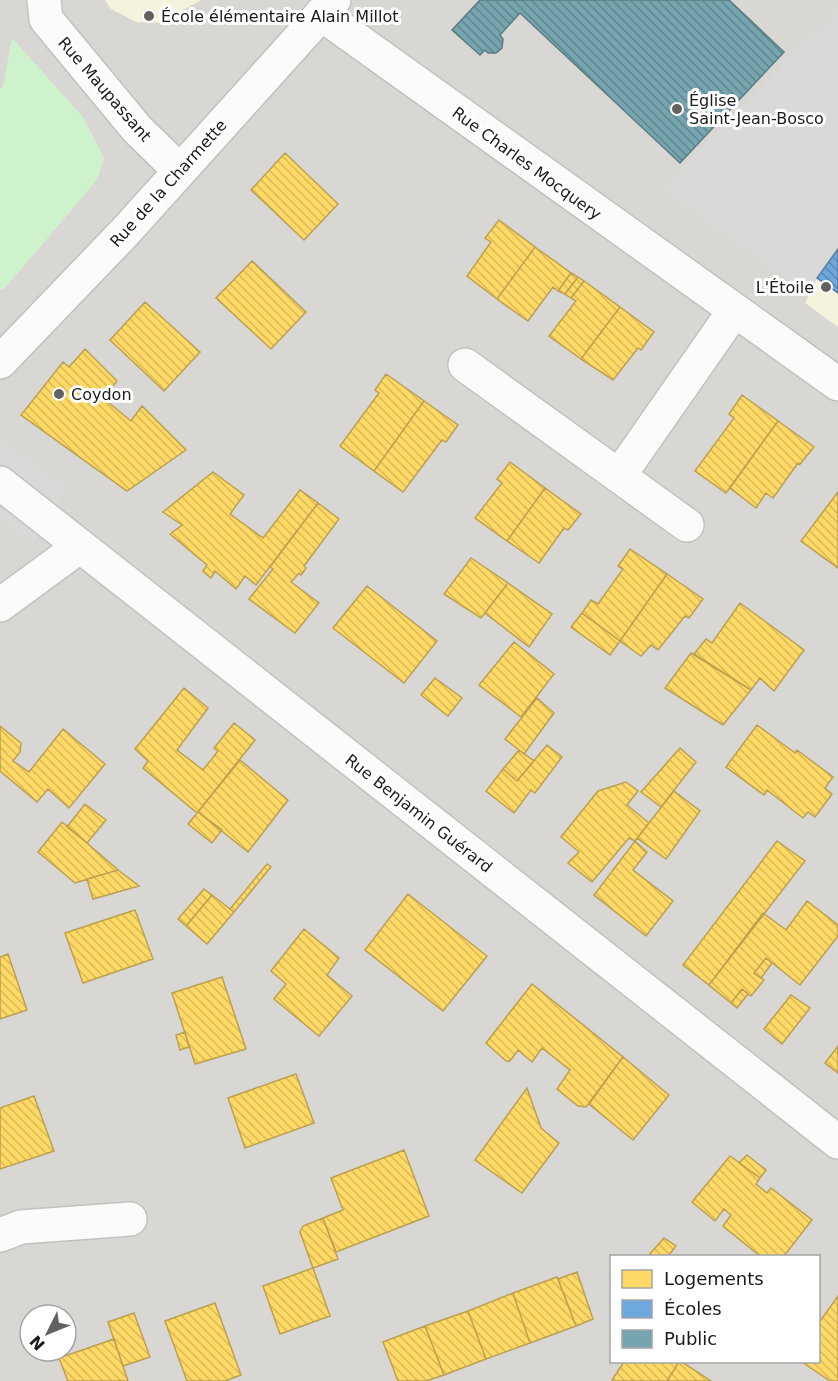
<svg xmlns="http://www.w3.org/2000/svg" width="838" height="1381" viewBox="0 0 838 1381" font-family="'DejaVu Sans',sans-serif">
<defs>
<pattern id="homes-back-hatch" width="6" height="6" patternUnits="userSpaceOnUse" patternTransform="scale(1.5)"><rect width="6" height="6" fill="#ffd966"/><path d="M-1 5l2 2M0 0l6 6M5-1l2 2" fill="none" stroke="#daba58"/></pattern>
<pattern id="schools-back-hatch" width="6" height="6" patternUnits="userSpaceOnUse" patternTransform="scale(1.5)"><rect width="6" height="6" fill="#6fa8dc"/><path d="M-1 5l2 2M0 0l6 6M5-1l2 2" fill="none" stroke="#5a88b2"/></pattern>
<pattern id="public-back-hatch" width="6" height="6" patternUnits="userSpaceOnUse" patternTransform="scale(1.5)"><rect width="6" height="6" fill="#76a5af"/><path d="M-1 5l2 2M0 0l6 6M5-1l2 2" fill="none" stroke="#60868e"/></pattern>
</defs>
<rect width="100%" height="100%" fill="#eae7e2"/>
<path fill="#d9d7d4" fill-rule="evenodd" d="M0 0H838V1381H0ZM612 1256H818V1362H612ZM30 1315H66V1351H30Z"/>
<path fill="#f6f3dc" d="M105 0H201L160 23 136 22 111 9Z
M838 249V327L805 303 817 278Z"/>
<path fill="#cef3cc" d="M12 38 83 117 104 158 97 180 4 289H0V89L3 86Z"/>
<path fill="#dad9d7" d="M838 10V248L817 278 809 295 662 188 811 35Z
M0 439 65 488 48 521 33 543 0 517Z"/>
<path fill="url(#homes-back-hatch)" stroke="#bba050" stroke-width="1.5" d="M285 153 338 204 304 240 251 190Z
M499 220 535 247 497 299 467 276 491 242 485 238Z
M535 247 571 273 558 291 553 287 528 321 497 299Z
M252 261 306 312 271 349 216 298Z
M571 273 578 277 565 294 558 291Z
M578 277 584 281 571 298 565 294Z
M584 281 620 307 581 359 549 336 576 301 571 298Z
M145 302 200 352 164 391 110 340Z
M620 307 654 332 641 350 638 348 613 380 581 359Z
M85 349 117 381 103 398 131 421 142 406 186 450 127 491 21 415 63 362 69 367Z
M386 374 424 401 374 471 340 446 379 393 375 390Z
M742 395 778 421 726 493 695 471 734 418 729 414Z
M424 401 458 425 446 442 442 440 403 492 374 471Z
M778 421 814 447 800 464 798 463 773 498 766 493 756 508 730 488Z
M510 462 545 488 507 541 475 518 502 483 497 479Z
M213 472 244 495 230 514 263 538 300 490 318 503 256 585 245 576 236 589 215 571 211 578 203 571 207 565 170 534 182 525 163 512Z
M545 488 581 514 568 530 564 528 539 563 507 541Z
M838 492V568L801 541Z
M318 503 339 519 304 566 306 568 301 575 299 573 291 582 319 603 295 633 249 599 273 569 270 567Z
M630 549 667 574 620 641 582 613 591 600 598 604 623 569 618 566Z
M471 558 508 583 481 618 444 594Z
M667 574 703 599 689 618 685 616 658 650 651 645 641 656 620 641Z
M508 583 552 614 529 647 485 613Z
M367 586 437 641 404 683 333 628Z
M740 603 804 650 774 691 760 678 751 690 694 654 706 639 712 643Z
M582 613 620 641 610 655 571 627Z
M514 642 554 674 521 717 479 685Z
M691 653 751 690 723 725 665 688Z
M435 678 462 698 448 716 421 695Z
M184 688 208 708 177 750 203 770 218 751 214 748 234 723 255 740 197 813 143 768 148 761 135 749Z
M537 698 554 713 524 754 505 739Z
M757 725 795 753 797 750 833 777 825 788 832 794 815 817 808 812 803 818 767 790 764 795 726 767Z
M0 726 21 743 20 752 13 761 29 772 63 729 105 764 69 808 48 789 37 802 0 771Z
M547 745 562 757 535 793 531 790 514 813 486 791 503 769 517 781Z
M680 748 696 762 661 807 641 792Z
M519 750 534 761 517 781 503 769Z
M240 760 288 800 248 852 198 812Z
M626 782 638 791 627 805 649 823 635 841 629 838 592 882 568 863 579 852 561 837 598 791Z
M674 791 700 811 666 859 637 838Z
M85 804 106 820 87 843 67 827Z
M198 812 222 830 212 843 188 824Z
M62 822 87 843 118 870 75 883 38 852Z
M635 841 647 852 633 870 673 901 646 936 594 895Z
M777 841 805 861 709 985 683 965Z
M267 864 271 867 234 912 230 909Z
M118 870 139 886 93 899 87 879Z
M204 889 212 895 186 926 178 919Z
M408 894 487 956 443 1011 365 950Z
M212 895 234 912 207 944 186 926Z
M807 901 838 925V936L800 985 766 958 754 973 764 980 751 996 742 989 731 1003 709 985 763 913 786 930Z
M135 910 153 959 83 983 65 933Z
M304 929 339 958 327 975 352 996 319 1036 274 999 286 984 271 971Z
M8 954 27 1010 0 1019V957Z
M766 958 772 963 761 978 754 973Z
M222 977 246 1049 195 1064 172 993Z
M532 984 623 1057 586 1107 578 1106 557 1089 570 1070 542 1048 532 1062 518 1050 510 1061H506L486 1043Z
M742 989 748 994 737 1008 731 1003Z
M791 995 810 1008 782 1044 764 1029Z
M185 1032 189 1047 180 1050 176 1035Z
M838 1046V1073L825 1063Z
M623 1057 669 1095 633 1140 589 1104Z
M296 1074 314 1123 245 1148 228 1098Z
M527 1088 541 1128 559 1143 522 1193 475 1160Z
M34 1096 54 1151 0 1169V1108Z
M404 1150 429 1216 336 1252 323 1218 343 1210 331 1178Z
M747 1155 766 1170 760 1178 739 1163Z
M730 1156 760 1178 756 1184 767 1193 771 1188 812 1220 784 1256H760L723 1226 731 1215 724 1209 715 1221 692 1202Z
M323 1218 338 1259 313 1268 300 1232 303 1226Z
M664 1238 676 1246 668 1256H648Z
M313 1268 330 1316 280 1334 263 1286Z
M577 1272 593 1319 576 1326 558 1279Z
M557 1277 576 1326 530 1343 513 1293Z
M513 1293 530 1343 486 1359 468 1311Z
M838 1296V1381H830L802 1362H818V1324Z
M215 1303 241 1375 225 1381H187L165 1321Z
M468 1311 486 1359 444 1375 425 1326Z
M134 1313 150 1357 123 1366 108 1322Z
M425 1326 444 1375 426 1381H398L383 1342Z
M114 1339 128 1381H68L59 1358Z
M624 1362H679L667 1381H613L612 1380Z
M679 1362H682L711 1381H667Z"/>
<path fill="url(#schools-back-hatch)" stroke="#567ea2" stroke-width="1.5" d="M838 249V293L817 278Z"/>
<path fill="url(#public-back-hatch)" stroke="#5b7c83" stroke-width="1.5" d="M480 0H729L784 52 680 163 520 13 500 35 503 39 502 48 496 53H488L485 50 480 55 452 30Z"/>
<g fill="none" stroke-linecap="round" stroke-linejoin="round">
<g stroke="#c2c1bf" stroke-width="36">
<path id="street" d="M44 0 46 19 137 129 179 170
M321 14 838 384
M0 362 125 232 334 0
M465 365 619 476 734 311
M619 476 687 525
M0 483 838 1142
M0 605 79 547
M0 1235 21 1227 130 1219"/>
</g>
<use href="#street" stroke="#fcfbfb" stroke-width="33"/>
</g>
<g fill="#636261" stroke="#fff" stroke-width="2">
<circle cx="149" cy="16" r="6"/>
<circle cx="677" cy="109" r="6"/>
<circle cx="826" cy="287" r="6"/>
<circle cx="59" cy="394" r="6"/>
</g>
<g text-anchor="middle" stroke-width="6" stroke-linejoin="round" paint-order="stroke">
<g font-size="16" fill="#1b1b1b" stroke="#fff" text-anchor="start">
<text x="161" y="22">École élémentaire Alain Millot</text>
<text x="689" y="106">Église<tspan x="689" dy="18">Saint-Jean-Bosco</tspan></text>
<text x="814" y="293" text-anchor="end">L'Étoile</text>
<text x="71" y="400">Coydon</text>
</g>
<g font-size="16" fill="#1b1b1b" stroke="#fff">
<text transform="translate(105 89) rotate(49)" y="6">Rue Maupassant</text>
<text transform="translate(527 163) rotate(36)" y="6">Rue Charles Mocquery</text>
<text transform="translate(168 183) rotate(-48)" y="6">Rue de la Charmette</text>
<text transform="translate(419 813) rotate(38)" y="6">Rue Benjamin Guérard</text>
</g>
</g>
<rect x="610" y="1255" width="210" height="108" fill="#ffffff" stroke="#a4a4a4" stroke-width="1.5"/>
<rect x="622" y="1270" width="30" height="18" fill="#ffd966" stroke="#a4a4a4" stroke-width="1.5"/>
<text x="664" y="1285" font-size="18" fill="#1b1b1b">Logements</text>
<rect x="622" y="1300" width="30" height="18" fill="#6fa8dc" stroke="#a4a4a4" stroke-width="1.5"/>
<text x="664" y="1315" font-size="18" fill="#1b1b1b">Écoles</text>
<rect x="622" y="1330" width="30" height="18" fill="#76a5af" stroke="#a4a4a4" stroke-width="1.5"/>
<text x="664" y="1345" font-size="18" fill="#1b1b1b">Public</text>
<g transform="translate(48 1333) rotate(227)"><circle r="28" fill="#ffffff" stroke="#a4a4a4" stroke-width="1.5"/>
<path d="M0-4.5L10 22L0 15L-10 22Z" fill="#636261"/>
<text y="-9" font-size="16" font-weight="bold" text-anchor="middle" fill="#1b1b1b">N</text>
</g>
</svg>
